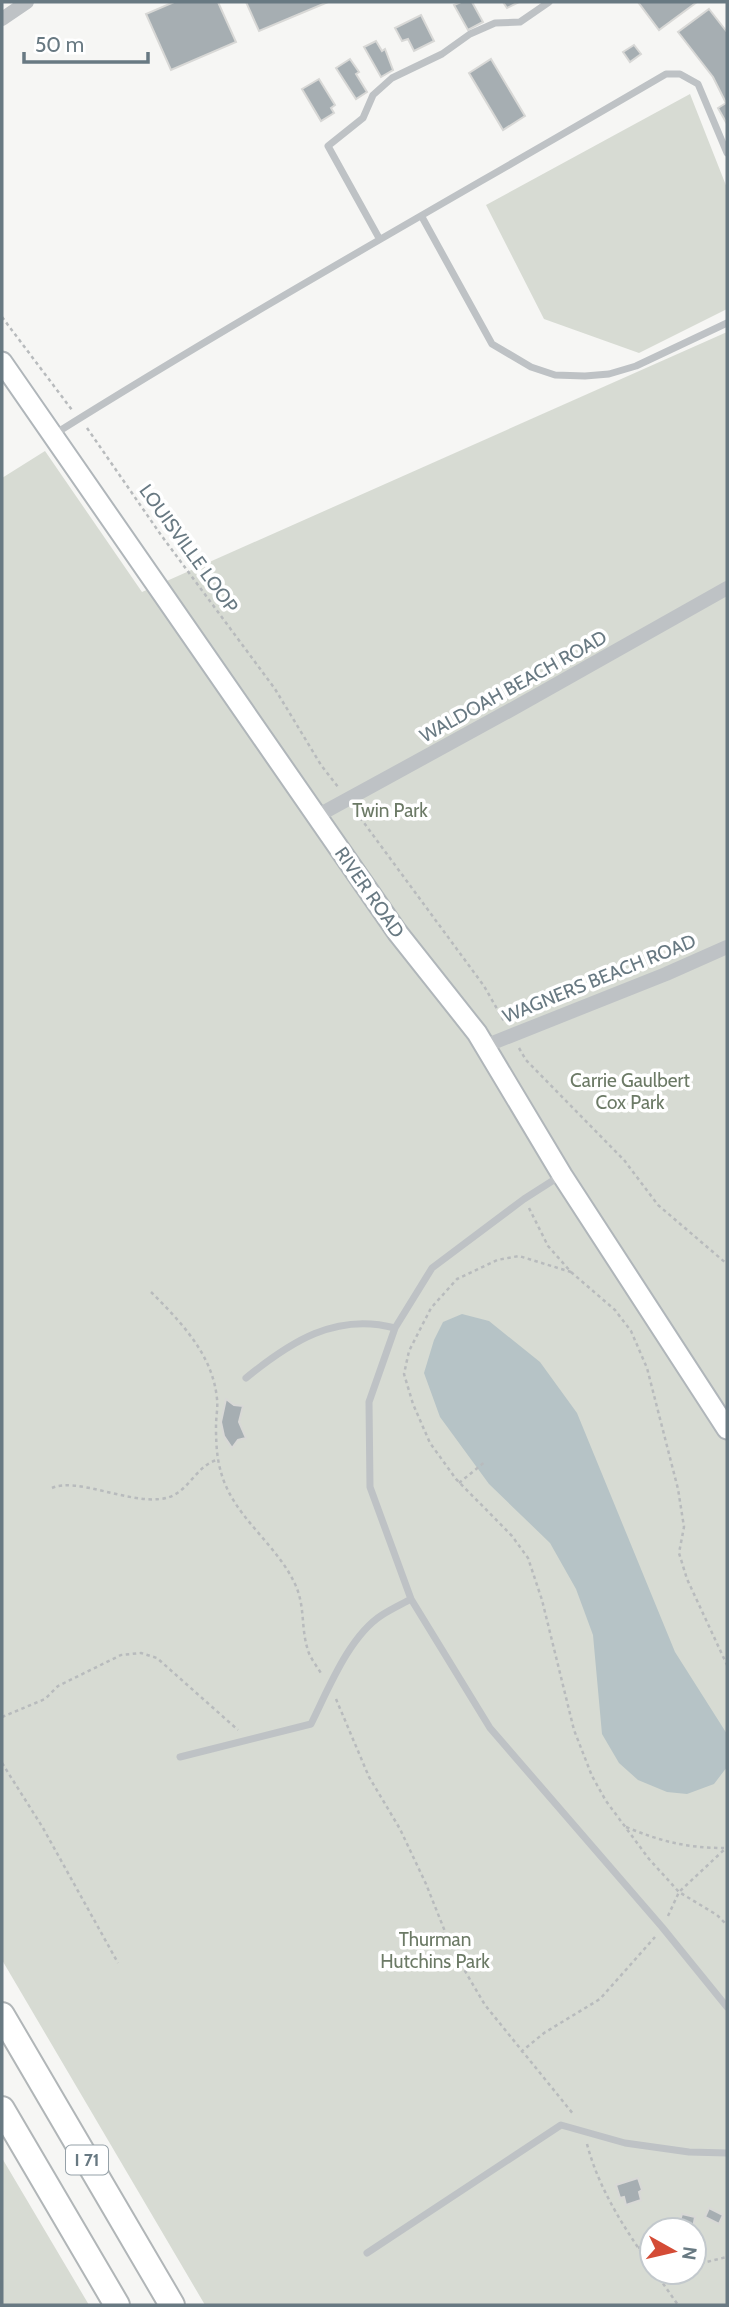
<svg xmlns="http://www.w3.org/2000/svg" width="729" height="2307" viewBox="0 0 729 2307" font-family="Cabin,sans-serif">
<rect width="100%" height="100%" fill="#f6f6f4"/>
<path fill="#d7dbd3" fill-rule="evenodd" d="M690 94 727 188V309L639 353 544 319 486 205Z
M727 332V2305H205L2 1960V478L45 451 142 592ZM652 2230H694V2272H652Z
M2 2158 89 2305H2Z"/>
<path fill="#b6c3c6" d="M462 1314 489 1321 540 1362 577 1413 675 1652 727 1734V1767L714 1784 687 1794 667 1792 638 1780 619 1763 602 1734 593 1635 576 1589 550 1543 489 1484 440 1417 424 1373 434 1340 443 1322Z"/>
<path fill="#a6aeb2" stroke="#d8d8d6" stroke-width="2" d="M174 2H218L236 42 171 70 146 14Z
M246 2H328L259 31Z
M461 2H472L483 22 468 30 454 5Z
M503 2H519L507 8Z
M638 2H697L659 30Z
M709 9 727 32V124L718 108 726 103 713 77 678 32Z
M421 15 434 41 414 51 408 39 402 41 395 28Z
M376 41 382 51 385 49 393 70 381 77 364 47Z
M634 45 641 54 630 62 623 52Z
M350 59 359 72 356 74 367 92 356 99 336 68Z
M491 59 525 116 503 130 469 73Z
M319 79 335 105 331 108 334 113 321 121 302 89Z
M226 1399 234 1405 243 1406 239 1422 246 1438 238 1440 232 1448 224 1436 221 1422Z
M638 2178 642 2190 639 2192 641 2200 626 2205 624 2197 620 2198 616 2185Z
M709 2208 723 2215 719 2224 705 2217Z
M682 2214 695 2217 693 2228 679 2224Z"/>
<g fill="none" stroke-linecap="round" stroke-linejoin="round">
<g stroke="#b0b6ba" stroke-width="23">
<path id="secondary" d="M2 362 397 932 477 1033 562 1175 727 1429"/>
</g>
<g stroke="#b1b6b8" stroke-width="28">
<path id="highway" d="M2 2015 172 2305
M2 2109 117 2305"/>
</g>
<path stroke="#b8bbbd" stroke-width="2.5" stroke-dasharray="3.5 3.5" stroke-linecap="butt" d="M2 317 72 410
M87 428 161 535 275 689 321 765 338 787
M356 812 484 986 504 1021
M519 1048 526 1060 624 1160 658 1205 727 1264
M529 1208 548 1246 571 1272 519 1256 497 1260 457 1279 431 1308 409 1351 404 1374 413 1404 430 1443 456 1479 512 1536 528 1558 542 1600 574 1730 592 1776 606 1801 649 1859 679 1892 717 1915 727 1925
M571 1272 615 1310 631 1331 647 1368 678 1489 684 1527 679 1553 687 1579 727 1665
M151 1292C181 1322 213 1355 217 1399 218 1408 216 1417 216 1426 216 1447 217 1464 225 1484 241 1522 278 1547 295 1584 305 1605 301 1626 307 1647 309 1657 317 1666 322 1675
M459 1483 486 1461
M52 1488C76 1477 127 1503 160 1499 188 1497 194 1466 217 1460
M336 1699 369 1777 400 1829 426 1884 452 1949 485 2005 574 2115
M2 1717 45 1699 58 1686 121 1655 141 1653 157 1658 238 1730
M2 1763 43 1828 118 1963
M626 1827C660 1841 686 1848 724 1848
M668 1916 679 1892 726 1848
M521 2052 544 2033 600 1999 655 1937
M587 2144C599 2190 625 2229 652 2268
M638 2248 641 2247 652 2254
M694 2265 727 2257
M655 2272 678 2305"/>
<path stroke="#bec2c5" stroke-width="7" d="M422 217 492 344 531 367 555 375 585 376 609 374 636 366 727 323
M379 238 328 146 363 118 373 95 392 78 442 54 470 34 495 23 520 22 549 2
M53 435C254 309 461 194 666 74H680L698 84 727 153
M560 1176 524 1199 432 1268 395 1328 369 1402 370 1487 411 1599 490 1728 662 1927 727 2007
M246 1378C290 1342 336 1312 395 1328
M180 1757 311 1724C328 1690 349 1636 382 1615 391 1609 402 1604 411 1599
M367 2253 561 2125 625 2143 689 2152 727 2153"/>
<path stroke="#bec2c5" stroke-width="14" d="M2 19 27 2
M317 816 507 712 727 588
M485 1046 666 974 727 947"/>
<use href="#secondary" stroke="#fff" stroke-width="19"/>
<use href="#highway" stroke="#fff" stroke-width="24"/>
</g>
<g text-anchor="middle" stroke-width="7" stroke-linejoin="round" paint-order="stroke">
<rect fill="#fff" stroke="#95a1a8" stroke-width="2" x="66" y="2145.5" width="42" height="29" rx="5"/>
<g font-size="18" font-weight="bold" fill="#687982">
<text x="87" y="2166">I 71</text>
</g>
<g font-size="19" fill="#687982" stroke="#fff">
<text transform="translate(189 548) rotate(54)" y="7">LOUISVILLE LOOP</text>
<text transform="translate(513 686) rotate(-29)" y="7">WALDOAH BEACH ROAD</text>
<text transform="translate(370 892) rotate(55)" y="7">RIVER ROAD</text>
<text transform="translate(599 978) rotate(-22)" y="7">WAGNERS BEACH ROAD</text>
</g>
<g font-size="19" fill="#6c7a66" stroke="#fff">
<text x="390" y="817">Twin Park</text>
<text x="630" y="1087">Carrie Gaulbert<tspan x="630" dy="22">Cox Park</tspan></text>
<text x="435" y="1946">Thurman<tspan x="435" dy="22">Hutchins Park</tspan></text>
</g>
</g>
<rect width="729" height="2307" fill="none" stroke="#687982" stroke-width="7"/>
<g transform="translate(673 2251) rotate(98)"><circle r="33" fill="#ffffff" stroke="#c3c9cd" stroke-width="2"/>
<path d="M0-5L12 26L0 18L-12 26Z" fill="#d44c36"/>
<text y="-10" font-size="19" font-weight="bold" text-anchor="middle" fill="#687982">N</text>
</g>
<path d="M24 52v10h124v-10" fill="none" stroke="#687982" stroke-width="3.5"/>
<text x="35" y="52" font-size="21" fill="#687982" stroke="#ffffff" stroke-width="5" paint-order="stroke">50 m</text>
</svg>
